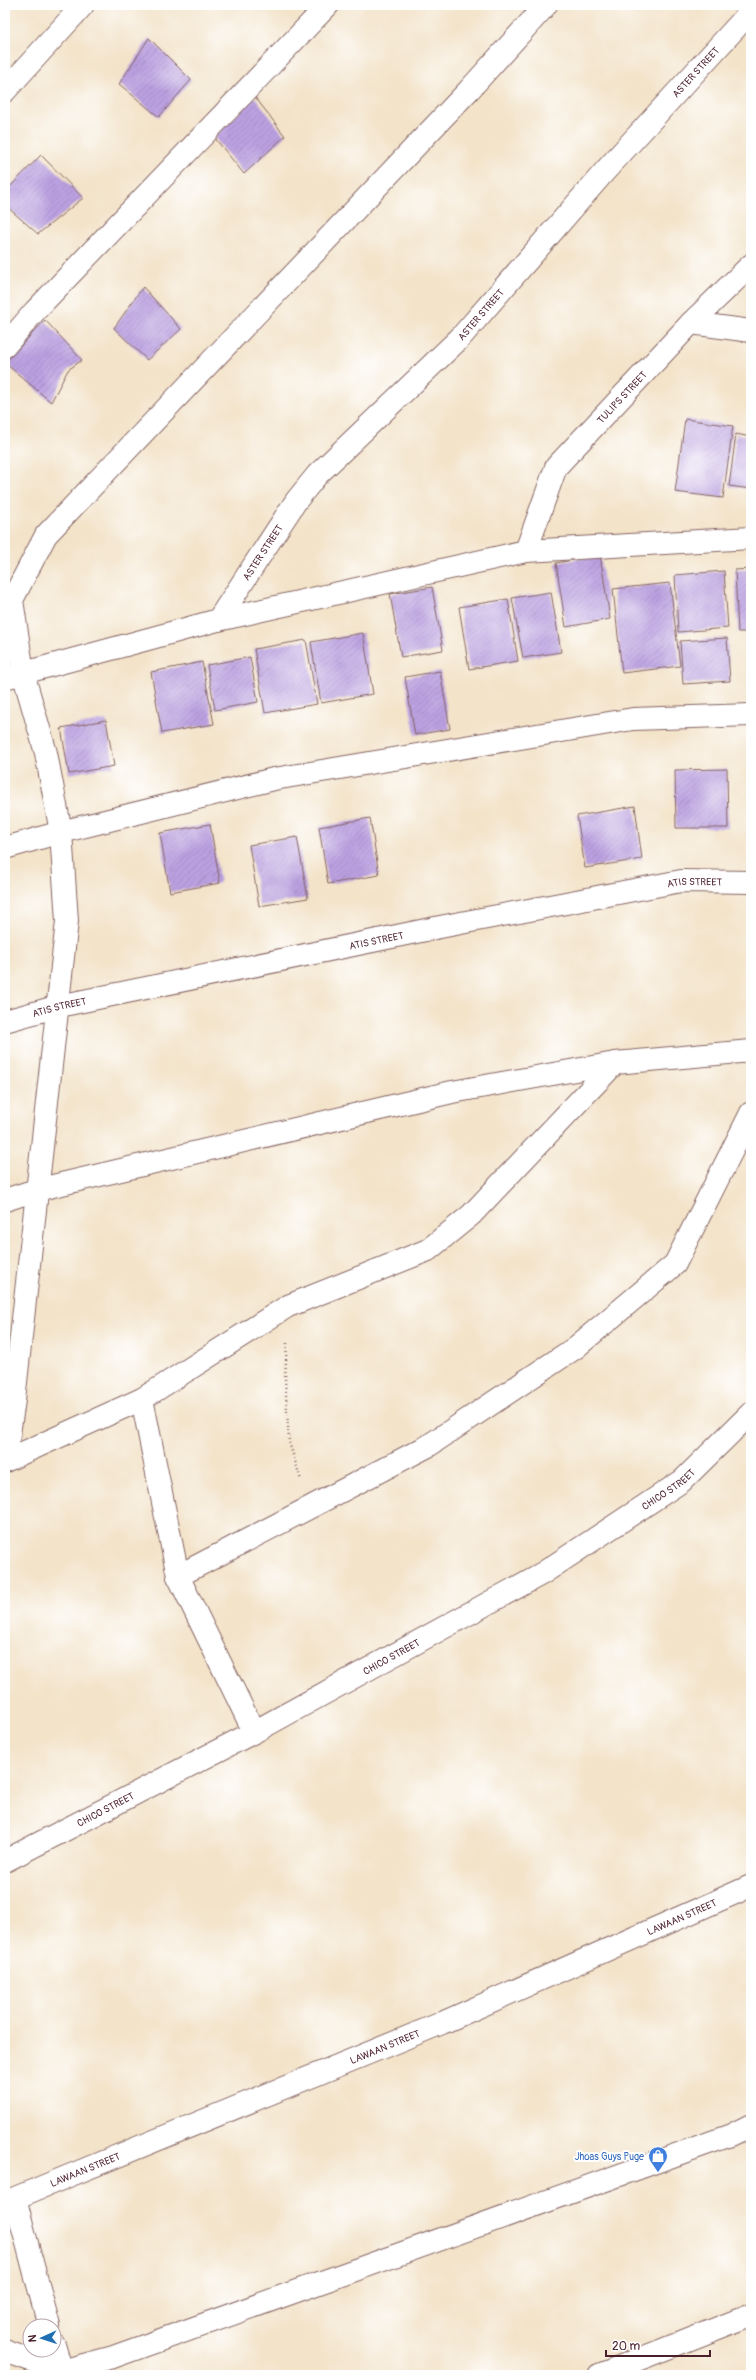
<svg xmlns="http://www.w3.org/2000/svg" width="756" height="2380" viewBox="0 0 756 2380" font-family="Pangolin,sans-serif">
<defs>
<pattern id="building-hatch" width="6" height="6" patternUnits="userSpaceOnUse"><rect width="6" height="6" fill="#bca1e2"/><path d="M-1 1l2-2M0 6l6-6M5 7l2-2" fill="none" stroke="#9b83b7"/></pattern>
</defs>
<rect width="100%" height="100%" fill="#fff"/>
<filter id="ink" filterUnits="userSpaceOnUse"><feTurbulence type="fractalNoise" baseFrequency=".025" numOctaves="2"/><feDisplacementMap in="SourceGraphic" scale="8" xChannelSelector="R" yChannelSelector="G"/><feConvolveMatrix kernelMatrix="1 2 1 2 8 2 1 2 1" color-interpolation-filters="sRGB"/></filter>
<filter id="wash" filterUnits="userSpaceOnUse"><feTurbulence type="fractalNoise" baseFrequency=".012" numOctaves="4" result="noise"/><feDisplacementMap in="SourceGraphic" scale="16" xChannelSelector="R" yChannelSelector="G"/><feGaussianBlur stdDeviation="0.9" result="paint"/><feColorMatrix in="noise" values="0 0 0 0 0 0 0 0 0 0 0 0 0 0 0 0 0 1.4 0 .05"/><feComposite in="paint" operator="in"/></filter>
<g filter="url(#wash)">
<rect width="100%" height="100%" fill="#f3e3c9"/>
<g id="blocks">
<path fill="url(#building-hatch)" d="M149 38 191 80 159 117 119 84Z
M255 97 285 136 244 174 214 137Z
M41 155 83 198 38 234 5 205V192Z
M143 287 181 329 147 360 114 328Z
M45 320 82 360 68 370 51 402 5 363Z
M685 419 733 426 723 498 675 492Z
M736 434 751 437V489L729 486Z
M600 555 610 619 566 627 556 563Z
M751 569V632H738L735 570Z
M724 571 728 628 678 632 675 575Z
M670 583 680 666 622 673 613 589Z
M432 587 443 650 401 657 390 594Z
M551 592 561 652 523 658 512 598Z
M508 599 518 661 469 669 459 607Z
M363 633 373 694 321 703 311 642Z
M727 638 730 681 683 684 680 641Z
M306 640 317 704 265 713 254 649Z
M250 657 258 702 215 710 207 665Z
M202 662 214 724 162 733 151 672Z
M440 671 450 729 415 735 405 677Z
M106 720 114 766 69 774 61 728Z
M727 769 728 828H676L675 770Z
M635 806 642 859 585 868 577 816Z
M370 818 379 875 328 884 319 827Z
M210 824 220 883 170 892 160 833Z
M297 837 308 898 259 906 249 845Z"/>
</g>
</g>
<g filter="url(#ink)">
<use href="#blocks" fill-opacity="0" stroke="#856462" stroke-width="1"/>
<g fill="none" stroke-linecap="round" stroke-linejoin="round">
<g stroke="#856462" stroke-width="24">
<g id="minor">
<path d="M5 91 83 5"/>
<path d="M691 323 751 331"/>
<path d="M5 346 35 311 328 5"/>
<path id="s1" d="M526 551 556 467 691 323 751 265"/>
<path id="s2" d="M218 620 296 501 317 475 460 338 605 171 751 11"/>
<path d="M5 848 61 832 274 779 633 719 751 715"/>
<path id="s3" d="M5 1021 59 1006 445 926 681 881 751 882"/>
<path d="M5 1200 36 1190 452 1092 615 1063 751 1051"/>
<path d="M142 1399 178 1576 254 1732"/>
<path d="M5 1461 14 1400 67 921 61 832 46 753 23 673 12 600 46 535 469 90 546 5"/>
<path d="M5 1461 142 1399 288 1306 428 1250 471 1215 615 1063"/>
<path d="M178 1576 428 1446 575 1348 675 1264 751 1113"/>
<path id="s4" d="M5 1861 254 1732 543 1573 682 1481 751 1413"/>
<path id="s5" d="M49 2326 15 2198 442 2023 751 1886"/>
<path d="M54 2345 63 2375"/>
<path d="M5 2351 61 2371 113 2357 731 2135 751 2125"/>
<path d="M599 2375 751 2315"/>
</g>
</g>
<g stroke="#856462" stroke-width="24">
<path id="tertiary" d="M5 678 218 620 526 551 751 538"/>
</g>
<path stroke="#856462" stroke-width="2.5" stroke-dasharray="1 3" stroke-linecap="butt" d="M287 1343 285 1378 289 1442 301 1480"/>
<use href="#minor" stroke="#fff" stroke-width="22"/>
<use href="#tertiary" stroke="#fff" stroke-width="22"/>
</g>
</g>
<defs>
<g id="shop-pin" transform="scale(1)"><path d="M0 17L-7.5 6A9.5 9.5 0 1 1 7.5 6Z" fill="#3f7fe0" stroke="#fff"/><path d="M-5-2.5h2.3a2.7 3.5 0 0 1 5.4 0H5L5.5 6h-11ZM-1.5-2.5h3a1.5 2.3 0 0 0-3 0Z" fill="#fff"/></g>
</defs>
<g fill-rule="evenodd">
<use href="#shop-pin" x="658" y="2156"/>
</g>
<g text-anchor="middle" stroke-width="4" stroke-linejoin="round" paint-order="stroke">
<g font-size="10" fill="#4a1f2b" stroke="#fff">
<text dy="4" stroke="none"><textPath href="#s2" startOffset="729">ASTER STREET</textPath></text>
<text dy="4" stroke="none"><textPath href="#s2" startOffset="405">ASTER STREET</textPath></text>
<text dy="4" stroke="none"><textPath href="#s1" startOffset="185">TULIPS STREET</textPath></text>
<text dy="4" stroke="none"><textPath href="#s2" startOffset="81">ASTER STREET</textPath></text>
<text dy="4" stroke="none"><textPath href="#s3" startOffset="704">ATIS STREET</textPath></text>
<text dy="4" stroke="none"><textPath href="#s3" startOffset="380">ATIS STREET</textPath></text>
<text dy="4" stroke="none"><textPath href="#s3" startOffset="56">ATIS STREET</textPath></text>
<text dy="4" stroke="none"><textPath href="#s4" startOffset="761">CHICO STREET</textPath></text>
<text dy="4" stroke="none"><textPath href="#s4" startOffset="437">CHICO STREET</textPath></text>
<text dy="4" stroke="none"><textPath href="#s4" startOffset="113">CHICO STREET</textPath></text>
<text dy="4" stroke="none"><textPath href="#s5" startOffset="856">LAWAAN STREET</textPath></text>
<text dy="4" stroke="none"><textPath href="#s5" startOffset="532">LAWAAN STREET</textPath></text>
<text dy="4" stroke="none"><textPath href="#s5" startOffset="208">LAWAAN STREET</textPath></text>
</g>
<g font-size="10" fill="#366cbe" stroke="#fff" text-anchor="end">
<text x="644" y="2160">Jhoas Guys Puge</text>
</g>
</g>
<rect width="756" height="2380" fill="none" stroke="#fff" stroke-width="20"/>
<g transform="translate(42 2338) rotate(267)"><circle r="19" fill="#ffffff" stroke="#b7a5aa"/>
<path d="M0-3L7 15L0 10L-7 15Z" fill="#1f6fb2"/>
<text y="-6" font-size="11" font-weight="bold" text-anchor="middle" fill="#4a1f2b">N</text>
</g>
<path d="M606 2350v6h104v-6" fill="none" stroke="#4a1f2b" stroke-width="2"/>
<text x="612" y="2350" font-size="12" fill="#4a1f2b" stroke="#ffffff" stroke-width="3" paint-order="stroke">20 m</text>
</svg>
